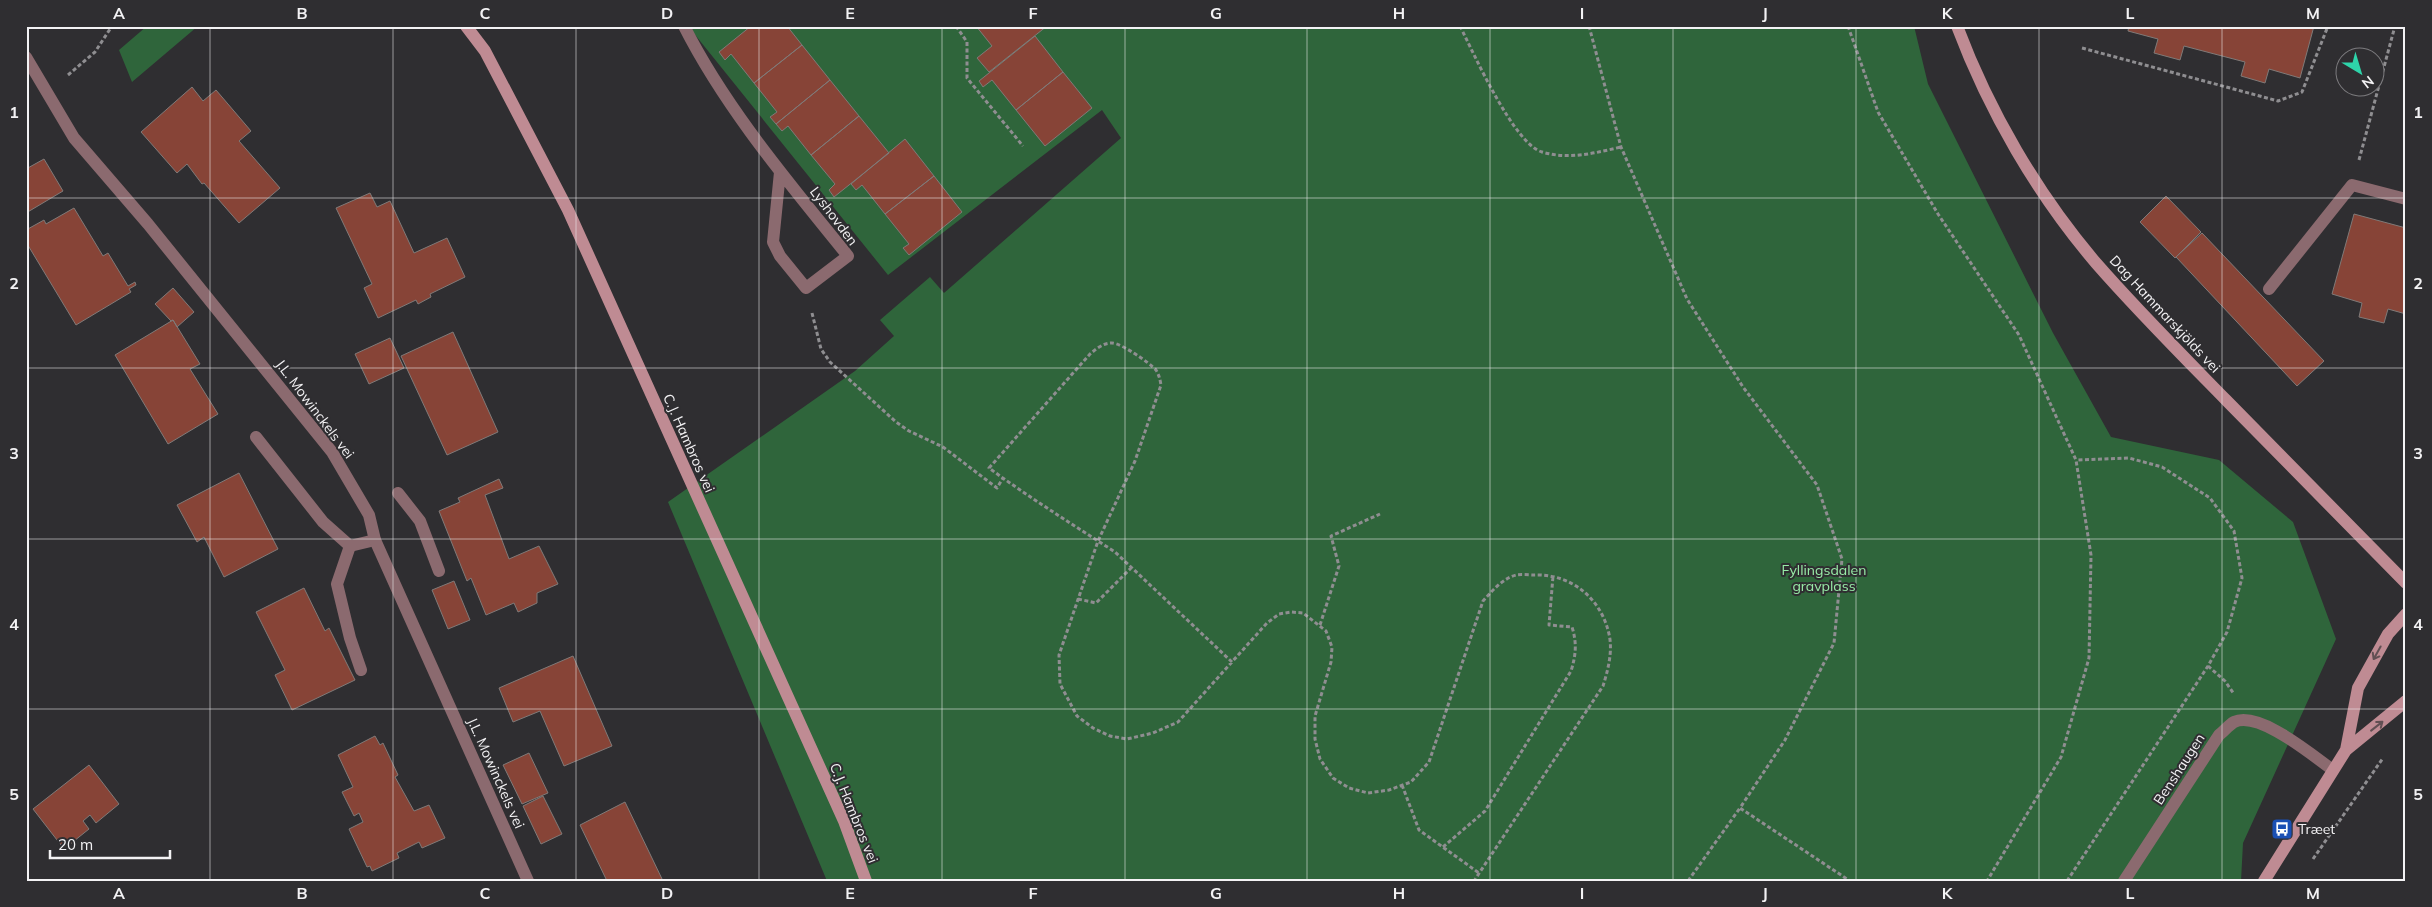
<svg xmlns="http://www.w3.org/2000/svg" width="2432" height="907" viewBox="0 0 2432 907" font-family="Mulish,sans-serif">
<rect width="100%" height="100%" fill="#2f2e31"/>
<path fill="#2f653b" d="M147 26H198L132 82 119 50Z
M688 26H1914L1928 84 2053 333 2111 437 2219 460 2293 522 2336 639 2243 843 2241 881H827L668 502 855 371 894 336 880 320 930 277 944 293 1121 138 1102 110 888 275Z"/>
<path fill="#874437" stroke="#807a78" d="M751 26H787L802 45 754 83 731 54 725 60 719 52Z
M976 26H1047L989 72 977 58 992 46Z
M2129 26H2314L2300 78 2269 69 2265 83 2241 76 2245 62 2184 46 2180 60 2154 53 2158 39 2128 31Z
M1035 36 1063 72 1016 110 992 80 983 87 979 81Z
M802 45 830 80 776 124 770 117 777 112 754 83Z
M1063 72 1092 108 1045 146 1016 110Z
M830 80 859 116 811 155 788 126 782 131 776 124Z
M192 87 203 101 216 90 251 131 239 141 280 188 239 223 204 183 202 184 187 164 177 173 141 132Z
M859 116 889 153 834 197 829 190 835 184 811 155Z
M905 139 934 176 885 214 862 185 856 190 851 184Z
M44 159 63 191 26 213V169Z
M934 176 962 212 909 255 903 248 909 244 885 214Z
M370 193 377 207 390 201 414 253 447 238 465 277 430 294 431 297 418 304 416 300 378 318 364 288 372 284 336 208Z
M2166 196 2201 232 2175 258 2140 222Z
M74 208 103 256 108 253 128 286 135 282 136 285 129 289 131 292 76 325 26 242V230L44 220 46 224Z
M2354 214 2406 228V314L2388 309 2384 323 2359 317 2362 303 2332 294Z
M2202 233 2324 361 2297 386 2176 257Z
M173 288 194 312 177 327 173 320 171 321 155 304Z
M173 320 200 364 190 369 218 414 168 444 115 355Z
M453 332 498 432 447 455 401 356Z
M390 338 404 368 369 384 355 354Z
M239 473 278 549 224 577 204 537 197 542 177 505Z
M499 479 503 488 485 495 509 559 539 546 558 584 537 593V603L518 612 514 603 486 615 471 578 467 581 439 511 460 502 458 498Z
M454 581 470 620 448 629 432 590Z
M304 588 325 631 329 628 355 680 292 710 275 675 285 670 256 612Z
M573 656 612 746 564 766 540 711 513 722 499 688Z
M375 736 380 745 383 743 398 775 395 777 414 811 429 805 445 838 422 848 419 842 397 853 399 858 372 871 370 866 367 867 349 829 363 822 359 813 354 816 342 792 353 787 338 755Z
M529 753 548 793 522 804 503 765Z
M89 765 119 804 96 823 90 815 83 821 89 829 64 849 33 809Z
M543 796 562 834 541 844 523 806Z
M625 802 663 881H607L580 825Z"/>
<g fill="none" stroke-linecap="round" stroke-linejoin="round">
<path stroke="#8f8e91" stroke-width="3" stroke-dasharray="4 2.5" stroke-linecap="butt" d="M956 26 967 42V78L1023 146
M1460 26C1474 54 1514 144 1542 152 1569 160 1595 153 1621 147
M1589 26 1621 147 1687 299 1743 387 1817 485 1842 559 1834 643 1785 740 1740 808 1850 881
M1848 26 1878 112 1938 214 2019 335 2076 460 2091 555 2089 658 2061 757 1987 881
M2082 48 2278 101 2302 92 2328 26
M68 75 95 52 112 26
M2359 160 2395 26
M812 313 821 349 830 362 896 422 909 431 943 447 997 488 1003 478
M1078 599 1096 603 1131 568
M1320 625 1339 566 1331 536 1380 514
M1232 662 1115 552C1072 524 1030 498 989 468L1090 354C1096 349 1103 343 1112 343 1121 343 1150 363 1156 370 1159 375 1160 379 1161 385L1135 461 1098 541 1059 655 1060 684 1077 716 1093 728 1110 736 1127 739 1153 733 1178 722 1267 623 1279 614 1291 612 1303 613 1326 631 1332 647 1331 662 1315 716V739L1320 759 1333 778 1349 788 1368 793 1389 790 1411 782 1429 762 1483 601C1493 590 1502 579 1516 575 1521 574 1529 575 1535 575 1571 574 1601 598 1609 634 1613 651 1608 670 1603 686L1474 881
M2208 666 2225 681 2234 694
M1402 785 1419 830 1479 873
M1443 847 1485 811 1571 671C1576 655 1577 643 1572 627L1549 625 1553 576
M2313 859 2383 758
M1688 881 1740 808
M2067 881 2208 666 2227 632 2242 578 2234 531 2210 498 2162 467 2129 458 2076 460"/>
<path stroke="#8b6a6f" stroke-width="12" d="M684 26C726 109 790 184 848 256L806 288 780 256 773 242 780 172
M2269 289 2352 185 2406 199
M256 437 323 522 350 546 375 540
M398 493 420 521 439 571
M350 546 337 584 350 638 361 670
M2124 881 2219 735C2224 731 2229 725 2234 722 2259 710 2313 756 2333 770"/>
<path stroke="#8b6a6f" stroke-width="12" d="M26 57 74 138 148 224 332 452 369 515 375 540 528 881"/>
<path stroke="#bf8b93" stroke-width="12" d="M466 26 485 51 568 210 844 821 866 881
M1957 26C1989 111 2037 194 2096 263 2137 310 2182 355 2226 400 2286 461 2346 522 2406 583
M2346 750 2406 701
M2264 881 2346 750 2358 688 2388 634 2406 614"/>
</g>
<defs><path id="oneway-shaft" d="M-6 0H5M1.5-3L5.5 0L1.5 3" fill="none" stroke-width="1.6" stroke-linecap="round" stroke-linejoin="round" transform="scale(1.25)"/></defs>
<g stroke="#614f53">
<use href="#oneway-shaft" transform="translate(2377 653) rotate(119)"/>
<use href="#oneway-shaft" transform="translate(2377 726) rotate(-38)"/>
</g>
<path fill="none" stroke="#f3f2f4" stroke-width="1" stroke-opacity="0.55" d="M210 26V881M393 26V881M576 26V881M759 26V881M942 26V881M1125 26V881M1307 26V881M1490 26V881M1673 26V881M1856 26V881M2039 26V881M2222 26V881M26 198H2406M26 368H2406M26 539H2406M26 709H2406"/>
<defs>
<g id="bus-square" transform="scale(1.125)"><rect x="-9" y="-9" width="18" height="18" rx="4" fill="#1a4fb4" stroke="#2f2e31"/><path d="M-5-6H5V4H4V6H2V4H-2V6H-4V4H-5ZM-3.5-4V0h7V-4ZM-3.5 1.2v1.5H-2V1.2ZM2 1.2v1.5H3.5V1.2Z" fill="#fff"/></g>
</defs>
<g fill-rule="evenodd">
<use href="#bus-square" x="2282" y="829"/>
</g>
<g text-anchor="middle" stroke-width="4" stroke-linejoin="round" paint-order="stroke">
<g font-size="14" fill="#f3f2f4" stroke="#2f2e31">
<text transform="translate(834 216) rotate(53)" y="5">Lyshovden</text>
<text transform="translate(2165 314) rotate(47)" y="5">Dag Hammarskjölds vei</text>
<text transform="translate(315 409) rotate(53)" y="5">J.L. Mowinckels vei</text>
<text transform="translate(689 443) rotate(66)" y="5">C.J. Hambros vei</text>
<text transform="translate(2179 769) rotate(-57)" y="5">Benshaugen</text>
<text transform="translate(496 773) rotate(66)" y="5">J.L. Mowinckels vei</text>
<text transform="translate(854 813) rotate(68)" y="5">C.J. Hambros vei</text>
</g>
<g font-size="14" fill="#98eba7" stroke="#2f2e31">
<text x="1824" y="575">Fyllingsdalen<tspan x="1824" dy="16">gravplass</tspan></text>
</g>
<g font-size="14" fill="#f3f2f4" stroke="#2f2e31" text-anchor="start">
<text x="2298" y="834">Træet</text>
</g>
</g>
<rect width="2432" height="907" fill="none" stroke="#2f2e31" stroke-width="55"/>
<g transform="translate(2360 72) rotate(142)"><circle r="24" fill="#2f2e31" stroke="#7d7c7f"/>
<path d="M0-4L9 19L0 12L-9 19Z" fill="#2ed4aa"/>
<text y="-8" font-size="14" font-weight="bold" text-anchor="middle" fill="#f3f2f4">N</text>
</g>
<path d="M50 850v8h120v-8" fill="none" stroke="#f3f2f4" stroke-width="2.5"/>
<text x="58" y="850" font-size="15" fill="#f3f2f4" stroke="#2f2e31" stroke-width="4" paint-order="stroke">20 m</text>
<rect x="28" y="28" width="2376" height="852" fill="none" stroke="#f3f2f4" stroke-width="2"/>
<g font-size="16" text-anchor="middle" font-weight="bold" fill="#f3f2f4">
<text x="119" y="19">A</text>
<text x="302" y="19">B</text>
<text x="485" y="19">C</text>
<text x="667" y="19">D</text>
<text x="850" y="19">E</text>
<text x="1033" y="19">F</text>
<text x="1216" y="19">G</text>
<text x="1399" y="19">H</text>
<text x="1582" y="19">I</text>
<text x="1765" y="19">J</text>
<text x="1947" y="19">K</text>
<text x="2130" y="19">L</text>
<text x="2313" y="19">M</text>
<text x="14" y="118">1</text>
<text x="2418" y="118">1</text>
<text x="14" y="289">2</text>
<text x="2418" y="289">2</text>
<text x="14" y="459">3</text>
<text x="2418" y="459">3</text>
<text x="14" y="630">4</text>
<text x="2418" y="630">4</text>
<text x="14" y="800">5</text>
<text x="2418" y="800">5</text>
<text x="119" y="899">A</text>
<text x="302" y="899">B</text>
<text x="485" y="899">C</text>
<text x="667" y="899">D</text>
<text x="850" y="899">E</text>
<text x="1033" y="899">F</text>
<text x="1216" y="899">G</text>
<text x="1399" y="899">H</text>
<text x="1582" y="899">I</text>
<text x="1765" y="899">J</text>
<text x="1947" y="899">K</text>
<text x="2130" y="899">L</text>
<text x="2313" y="899">M</text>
</g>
</svg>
